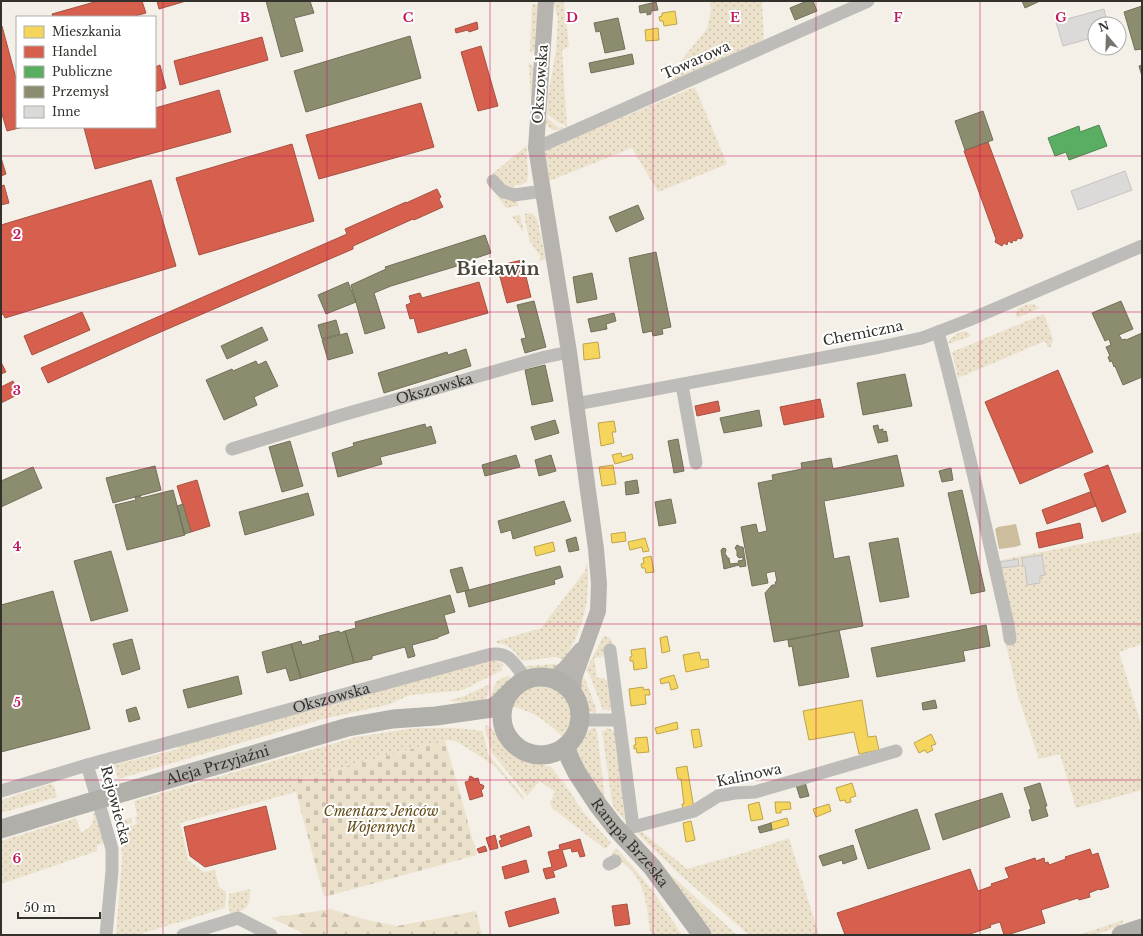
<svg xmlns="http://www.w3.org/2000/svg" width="1143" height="936" viewBox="0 0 1143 936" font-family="'Libre Baskerville',serif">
<defs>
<pattern id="grass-dots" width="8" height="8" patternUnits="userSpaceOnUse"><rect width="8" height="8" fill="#ece2cc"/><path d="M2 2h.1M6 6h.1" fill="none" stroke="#cbc2af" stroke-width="1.8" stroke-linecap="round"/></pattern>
<pattern id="forest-firs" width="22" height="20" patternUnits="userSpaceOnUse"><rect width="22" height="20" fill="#ece2cc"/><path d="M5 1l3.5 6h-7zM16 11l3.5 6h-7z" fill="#cbc2af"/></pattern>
<pattern id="cemetery-stones" width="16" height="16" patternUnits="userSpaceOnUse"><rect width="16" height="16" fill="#ece2cc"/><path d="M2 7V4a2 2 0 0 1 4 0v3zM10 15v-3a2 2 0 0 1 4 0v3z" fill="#cbc2af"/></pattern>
</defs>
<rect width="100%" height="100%" fill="#f4f0e8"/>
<path fill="url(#grass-dots)" d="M554 1H564L569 46 562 50 567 127 564 124 559 123 547 114 548 96 556 50 558 19 554 4Z
M710 1H762L764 41 677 80H665L707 29 711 11Z
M532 4H538L536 47 533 51 530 53Z
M529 63 531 64 534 68 533 100H531Z
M695 87 727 164 658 192 632 148 549 181 542 154 549 148Z
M544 115 559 128 563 126V129C552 133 544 126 544 115Z
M527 145C525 157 530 170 527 181L521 185H514V188H508L491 175Z
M497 196 503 198 517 199 518 206 506 208Z
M530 213 533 214 537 219 546 259 539 261 540 256 529 240 524 214Z
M520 215 524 233 512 216Z
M1033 304 1040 308 1017 318 1016 313 1018 308 1026 305Z
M1044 314 1053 339 1051 346 1048 348 1045 341 958 378 952 352Z
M964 331 968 332 971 336 948 344C950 337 957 333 964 331Z
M1142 532V644L1119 652 1142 727V790L1076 808 1060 754 1039 759 1018 696 987 562 996 561Z
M587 563C588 569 588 575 588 581 588 610 580 634 565 658L562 659 554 657 523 661 521 660C514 651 509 644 497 643V641L541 628 585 571Z
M604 635 611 639 612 644 605 646V654L602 657 594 658 597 678H604L609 682 611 709 608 712 607 709 603 710 590 676 586 670Z
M485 660C494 660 497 659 504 665L501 667 502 670 465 689 457 691 410 695 387 705 323 719 118 779 114 765 178 749V746L325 707Z
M556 664 560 666 553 672 532 673H529L523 668 526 666Z
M509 675C511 691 499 696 489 705L492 691 497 681Z
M580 676 585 679 596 708V714C579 708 578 691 580 676Z
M490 684V687L485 703 450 701V700L465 696Z
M546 686C572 694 581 717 566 740 546 721 538 714 512 706 519 691 531 687 546 686Z
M486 725 494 730 506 746 519 757 530 761 551 767 564 783 584 813 611 843 605 849 552 808 550 802 555 792 540 781 527 796 492 753 485 730Z
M595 727 597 731 605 799 575 754C579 740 581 732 595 727Z
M607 727 616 733 629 825 615 809 612 803 602 731 606 730Z
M415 728C438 728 460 727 483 731L488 754 524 797V801L495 766 464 746 455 741 445 740 293 781 296 792 180 823 188 860 204 872 215 870 219 887 226 892 225 908 137 935H116L122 859V851L116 830 137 824 135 817 137 816 134 801 356 737Z
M50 784 54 786 57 797 1 813V800Z
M110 809C115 821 119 822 131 818L133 823 116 827Z
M97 812 106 843 97 845V851L1 884V841L76 818 81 832C90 829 95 823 93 814Z
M641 831 687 869 747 852 789 838 819 935H749L677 872 636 832Z
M616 848 634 868 652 890 682 935H653L650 931C647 911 646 884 630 869 625 864 617 859 611 854Z
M646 852 737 935H707Z
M250 889C250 907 248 909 231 914L228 906 229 894Z
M1123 920V922L1120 926 1095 935H1078Z"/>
<path fill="url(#forest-firs)" d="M331 909 363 919 397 926 476 911 482 935H307L271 918Z"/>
<path fill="url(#cemetery-stones)" d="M445 740 477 855 324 897 293 781Z"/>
<path fill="#ccbe9c" d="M1016 524 1021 545 1015 547 999 549 995 529 998 527Z"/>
<path fill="#f6d55c" stroke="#bca44d" d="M675 11 677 24 664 26 663 21H660L659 17 662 16V13Z
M658 28 659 40 646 41 645 30Z
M598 342 600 358 584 360 583 344Z
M614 421 616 432H612L614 443 601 446 598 423Z
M621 453 622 457 632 454 633 459 615 464 612 455Z
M613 465 616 484 602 486 599 467Z
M625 532 626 541 612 543 611 534Z
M645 538 649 551 643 552 642 547 630 550 628 542Z
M553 542 555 551 536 556 534 547Z
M651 556 654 572 646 573 645 568H642L641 564 644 563 643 558Z
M667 636 670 651 662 653 660 638Z
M645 648 647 668 634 670 633 661H630V657L632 656 631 650Z
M699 652 701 660 708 659 709 667 686 672 683 655Z
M674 675 678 688 671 690 669 682 661 684 660 679Z
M643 687 644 690 649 689 650 695H645L646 704 631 706 629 689Z
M862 700 868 737 876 736 879 750 859 754 854 732 809 740 803 711Z
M677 722 678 729 657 734 655 728Z
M699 729 702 746 694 748 691 730Z
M931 734 936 744 931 746 933 750 927 753 925 750 919 753 914 743Z
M647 737 649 752 637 753 636 748 634 749V745H636L635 738Z
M687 766 694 809 683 810 682 804H684L681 779H678L676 768Z
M852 783 856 796 850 798 851 802 846 803 845 800 840 801 836 788Z
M759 802 763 819 751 821 748 805Z
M775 802H790L791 809 781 810V813H776Z
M829 804 831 811 816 817 813 809Z
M787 818 789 825 772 830 770 823Z
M691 821 695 840 686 842 683 823Z"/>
<path fill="#d6604d" stroke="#a55243" d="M98 1H142L146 13 131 17H53L52 14Z
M157 1H186L159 9Z
M477 22 478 29 469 32 468 30 456 33 455 29Z
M1 26H2L17 82V127H23L7 131 1 111Z
M262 37 268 60 180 85 174 61Z
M481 46 498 106 478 111 461 52Z
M160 65 166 88 155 92V67Z
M219 90 231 132 95 169 84 128 88 127H155V108Z
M421 103 434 147 319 179 306 135Z
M988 142 1023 236 1021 239 1018 238 1016 241 1013 240 1012 243 1008 241 1007 245 1004 243 1002 246 995 242 996 239 964 151Z
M292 144 314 221 199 255 176 178Z
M1 158 6 174 1 176Z
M151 180 176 266 5 318 3 314 1 315V225Z
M4 185 9 203 1 205V186Z
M437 189 441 197 439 199 443 207 414 220 413 219 353 246V249L149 337 48 383 41 368 347 234 345 229 406 202V203Z
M522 260 531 297 507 303 497 266Z
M479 282 488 313 418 333 414 318 410 319 406 305 411 303 409 296 420 293 422 298Z
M82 312 90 330 32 355 24 336Z
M1 362 6 372 1 374Z
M1058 370 1093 452 1020 484 985 402Z
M13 381 19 394 1 403V387Z
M820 399 824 417 784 425 780 407Z
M718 401 720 411 697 416 695 406Z
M1108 465 1126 512 1102 522 1084 474Z
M197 480 210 526 191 532 177 486Z
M1090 492 1096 506 1047 524 1042 510Z
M1080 523 1083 538 1039 548 1036 533Z
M470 776 474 778V779L478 778 480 785 481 784 484 786 483 789 481 790 483 796 470 800 465 782 469 781V779Z
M266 806 276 849 205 867 190 856 184 827Z
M529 826 532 836 501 847 499 841 502 840 500 836Z
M495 835 498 848 490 850 486 838Z
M580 839 585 856 580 857 578 851 572 852 571 848 562 850 567 866 553 871 555 877 546 879 543 869 552 867 548 852 560 849 559 845Z
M485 846 487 851 479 853 477 849Z
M1090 849 1092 855 1098 853 1109 887 1100 890 1099 889 1089 893 1090 897 1079 900 1078 898 1041 910 1045 923 1007 935H1004L1000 922 990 925 991 927 967 935H845L837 913 970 869 978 891 992 886 991 884 1009 878 1005 868 1035 858 1036 861 1044 858 1045 863 1048 862 1049 865 1066 859 1065 857Z
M526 860 529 872 505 879 502 867Z
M555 898 559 913 509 927 505 912Z
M627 904 630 924 615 926 612 906Z"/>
<path fill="#5aae61" stroke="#4e8851" d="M1099 125 1107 146 1069 160 1066 152 1055 156 1048 138 1079 126 1080 132Z"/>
<path fill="#8c8c6e" stroke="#71715a" d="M266 1H310L314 13 294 18 303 51 281 57Z
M807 1H813L817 11 795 20 790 8Z
M1022 1H1040L1025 8Z
M656 2 658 10 651 11V14L647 15V12L640 13 639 6Z
M1142 6V49L1135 50 1124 12Z
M618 18 625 49 605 53 600 31 596 32 594 23Z
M410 36 421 78 306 112 294 71Z
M632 54 634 64 591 73 589 63Z
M1142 65V76L1139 66Z
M983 111 993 140 965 150 955 121Z
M638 205 644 219 616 232 609 217Z
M485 235 491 253 467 261V263L391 286 374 293 385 328 365 334 351 285 386 269 385 267Z
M656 252 671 327 662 329 663 334 653 336 652 331 643 333 629 258Z
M592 273 597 299 577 303 573 277Z
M348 282 356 302 326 314 318 295Z
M534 301 546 347 525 353 521 339 526 338 517 305Z
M1121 301 1133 329 1119 335 1122 340 1125 339 1126 340 1142 333V377L1123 385 1115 366 1114 367 1112 361 1110 362 1108 357 1110 356 1106 347 1111 345 1109 339 1105 341 1092 313Z
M614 313 616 321 606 324 607 329 591 332 588 319Z
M336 320 340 334 322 339 318 325Z
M262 327 268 340 227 359 221 346Z
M347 333 353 353 328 360 322 340Z
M466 349 471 366 384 393 378 373 447 352 448 355Z
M256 361 258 365 266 361 278 386 254 397 257 405 224 420 206 380 232 369 233 371Z
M545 365 553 401 532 405 525 370Z
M905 374 912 406 863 415 857 383Z
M759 410 762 426 724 433 720 418Z
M555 420 559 433 535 440 531 427Z
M425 424 426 428 431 426 436 443 380 457 382 464 338 477 332 453 354 446 353 443Z
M878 425 879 430 883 429V432L886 431 888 441 878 443 873 426Z
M678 439 684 471 674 473 668 441Z
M290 441 303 486 282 492 269 447Z
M516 455 520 467 485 476 482 465Z
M551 455 556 471 539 476 535 460Z
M897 455 904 486 824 501 834 559 849 556 863 626 774 642 765 593 772 585H776L775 582H777L775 571 766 573 768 583 752 586 741 527 756 524 758 533 767 531 758 483 773 480 772 475 802 469 801 463 831 458 833 469Z
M155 466 161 490 113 503 106 478Z
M33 467 42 488 1 507V481Z
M951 468 953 480 942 482 939 471Z
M637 480 639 493 626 495 625 482Z
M173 490 185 535 127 550 115 505 136 500 135 497 140 496 141 498Z
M962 490 985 591 971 594 948 493Z
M308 493 314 515 245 535 239 512Z
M671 499 676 523 659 526 655 502Z
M564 501 571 521 513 539 511 530 501 533 498 521Z
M183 504 191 532 184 534 177 506Z
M576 537 579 550 569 552 566 540Z
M898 538 909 597 880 602 869 543Z
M737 545 741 547H743L746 566 740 567 739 565 724 569 721 550 723 548 726 549 725 554 727 556V558H729L730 564 739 563 738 561 743 560V557L739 558 737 556V551L735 548Z
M111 551 128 611 91 621 74 561Z
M560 566 563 577 554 580 555 584 469 607 465 591Z
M462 567 469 590 457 593 450 570Z
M53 591 90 729 1 752V605Z
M450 595 455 612 444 615 449 633 438 637V638L412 645 415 656 408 658 405 647 372 656V659L354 663 345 631 356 628 355 622Z
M986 625 990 646 963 651 965 661 877 677 871 648Z
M839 630 849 677 799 686 792 646 789 647 788 640Z
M339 631 340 633 345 631 354 663 301 678 291 644 301 641 302 645 320 640 319 636Z
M132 639 140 669 122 675 113 644Z
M291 644 301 678 290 681 286 668 267 673 262 652Z
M238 676 242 694 188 708 183 690Z
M935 700 937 708 923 710 922 703Z
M136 707 140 719 129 722 126 710Z
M805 782 809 796 800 798 796 785Z
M1040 783 1047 806H1045L1048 816 1032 821 1029 810 1031 809 1024 788Z
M1002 793 1010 817 943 840 935 814Z
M917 809 930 849 868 869 855 830Z
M771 823 772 830 760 833 758 827Z
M853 845 857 859 843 864 842 860 823 866 819 856Z"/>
<path fill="#dcdad9" stroke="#c6c3c3" d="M1104 9 1108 24H1095V37L1063 46 1056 22Z
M1125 171 1132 190 1078 210 1071 191Z
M1042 555 1045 575 1040 576V583L1027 585 1025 566H1023L1022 558Z
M1018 559 1019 566 1001 568 1000 562Z"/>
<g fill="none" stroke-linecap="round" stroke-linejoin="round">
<g stroke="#bebcb8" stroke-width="13">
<path d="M536 148 868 1"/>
<path d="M493 181 502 191 514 195 543 191"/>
<path d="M938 332C964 429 986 527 1008 625L1010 639"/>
<path d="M682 385 696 463"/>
<path d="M576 404 880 347 922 338 938 332 969 320 1142 246"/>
<path id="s1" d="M232 449 342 415 545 357 569 352"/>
<path d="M610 650 633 827 694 811 718 796 735 793 755 792 896 751"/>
<path d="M580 720H619"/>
<path d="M87 765 102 814 112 849V871L106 935"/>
<path id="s2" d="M1 791 87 765 488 655C509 650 514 664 526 679"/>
<path d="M609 864 615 861"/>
<path d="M183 935 238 918 271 935"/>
</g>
<path stroke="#b7b4b0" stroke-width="16" d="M546 1 536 148 569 352 596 549 599 584 598 611 578 667 574 678 573 692
M554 678 565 669 581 650"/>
<g stroke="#b1afaa" stroke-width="19">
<circle cx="541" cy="716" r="39"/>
<path id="s3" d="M567 745V751L570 759 577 773 598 805 615 827 652 867 702 935"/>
<path id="s4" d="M111 796 348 727 393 719 436 716 492 708 498 704 508 694"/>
<path d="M1 829 87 803"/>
<path d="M1121 935 1142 928"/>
</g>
<path stroke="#b1afaa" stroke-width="19" d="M87 803 111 796"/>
</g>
<path fill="none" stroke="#c2185b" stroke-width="1" stroke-opacity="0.55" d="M163 1V935M327 1V935M490 1V935M653 1V935M816 1V935M980 1V935M1 156H1142M1 312H1142M1 468H1142M1 624H1142M1 780H1142"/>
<g text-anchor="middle" stroke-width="4" stroke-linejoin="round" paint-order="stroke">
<g font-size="14" fill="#33312b" stroke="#fff">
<text transform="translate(696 60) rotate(-24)" y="5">Towarowa</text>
<text transform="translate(540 84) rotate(-86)" y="5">Okszowska</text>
<text transform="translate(863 333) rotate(-11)" y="5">Chemiczna</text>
<text dy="5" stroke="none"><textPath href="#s1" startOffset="211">Okszowska</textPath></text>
<text dy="5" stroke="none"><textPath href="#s2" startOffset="343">Okszowska</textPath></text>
<text dy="5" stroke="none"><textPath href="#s4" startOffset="111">Aleja Przyjaźni</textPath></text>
<text transform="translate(749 775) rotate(-12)" y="5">Kalinowa</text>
<text transform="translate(116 805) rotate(75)" y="5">Rejowiecka</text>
<text dy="5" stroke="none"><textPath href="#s3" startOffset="118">Rampa Brzeska</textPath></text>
</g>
<g font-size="14" font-style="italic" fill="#634e1a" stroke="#fff">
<text x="381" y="816">Cmentarz Jeńców<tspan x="381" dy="16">Wojennych</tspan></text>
</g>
<g font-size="18" font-weight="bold" fill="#4d473b" stroke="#fff">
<text x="498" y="275">Bieławin</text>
</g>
</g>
<g font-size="13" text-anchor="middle" font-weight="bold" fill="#c2185b" stroke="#fff" stroke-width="4" stroke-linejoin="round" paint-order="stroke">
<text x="245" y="22">B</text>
<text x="408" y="22">C</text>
<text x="572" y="22">D</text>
<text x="735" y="22">E</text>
<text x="898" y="22">F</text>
<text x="1061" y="22">G</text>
<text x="17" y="239">2</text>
<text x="17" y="395">3</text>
<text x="17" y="551">4</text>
<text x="17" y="707">5</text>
<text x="17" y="863">6</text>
</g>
<rect width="1143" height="936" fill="none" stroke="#33312b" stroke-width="4"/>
<rect x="16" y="16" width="140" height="112" fill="#ffffff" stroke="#adadaa"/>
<rect x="24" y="26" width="20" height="12" fill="#f6d55c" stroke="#adadaa"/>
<text x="52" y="36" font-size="12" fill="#33312b">Mieszkania</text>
<rect x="24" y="46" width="20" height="12" fill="#d6604d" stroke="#adadaa"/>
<text x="52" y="56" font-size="12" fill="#33312b">Handel</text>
<rect x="24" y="66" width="20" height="12" fill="#5aae61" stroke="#adadaa"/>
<text x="52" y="76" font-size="12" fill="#33312b">Publiczne</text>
<rect x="24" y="86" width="20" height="12" fill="#8c8c6e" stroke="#adadaa"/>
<text x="52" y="96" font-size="12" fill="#33312b">Przemysł</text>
<rect x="24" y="106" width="20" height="12" fill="#dcdad9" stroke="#adadaa"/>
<text x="52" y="116" font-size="12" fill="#33312b">Inne</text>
<g transform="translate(1107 36) rotate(341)"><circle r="19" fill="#ffffff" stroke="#adadaa"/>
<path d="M0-3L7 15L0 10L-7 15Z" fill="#77746d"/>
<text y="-6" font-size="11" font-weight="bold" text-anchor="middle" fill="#33312b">N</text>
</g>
<path d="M18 912v6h82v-6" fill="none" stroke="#33312b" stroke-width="2"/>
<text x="24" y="912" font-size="12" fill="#33312b" stroke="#ffffff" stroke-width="3" paint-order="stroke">50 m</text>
</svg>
